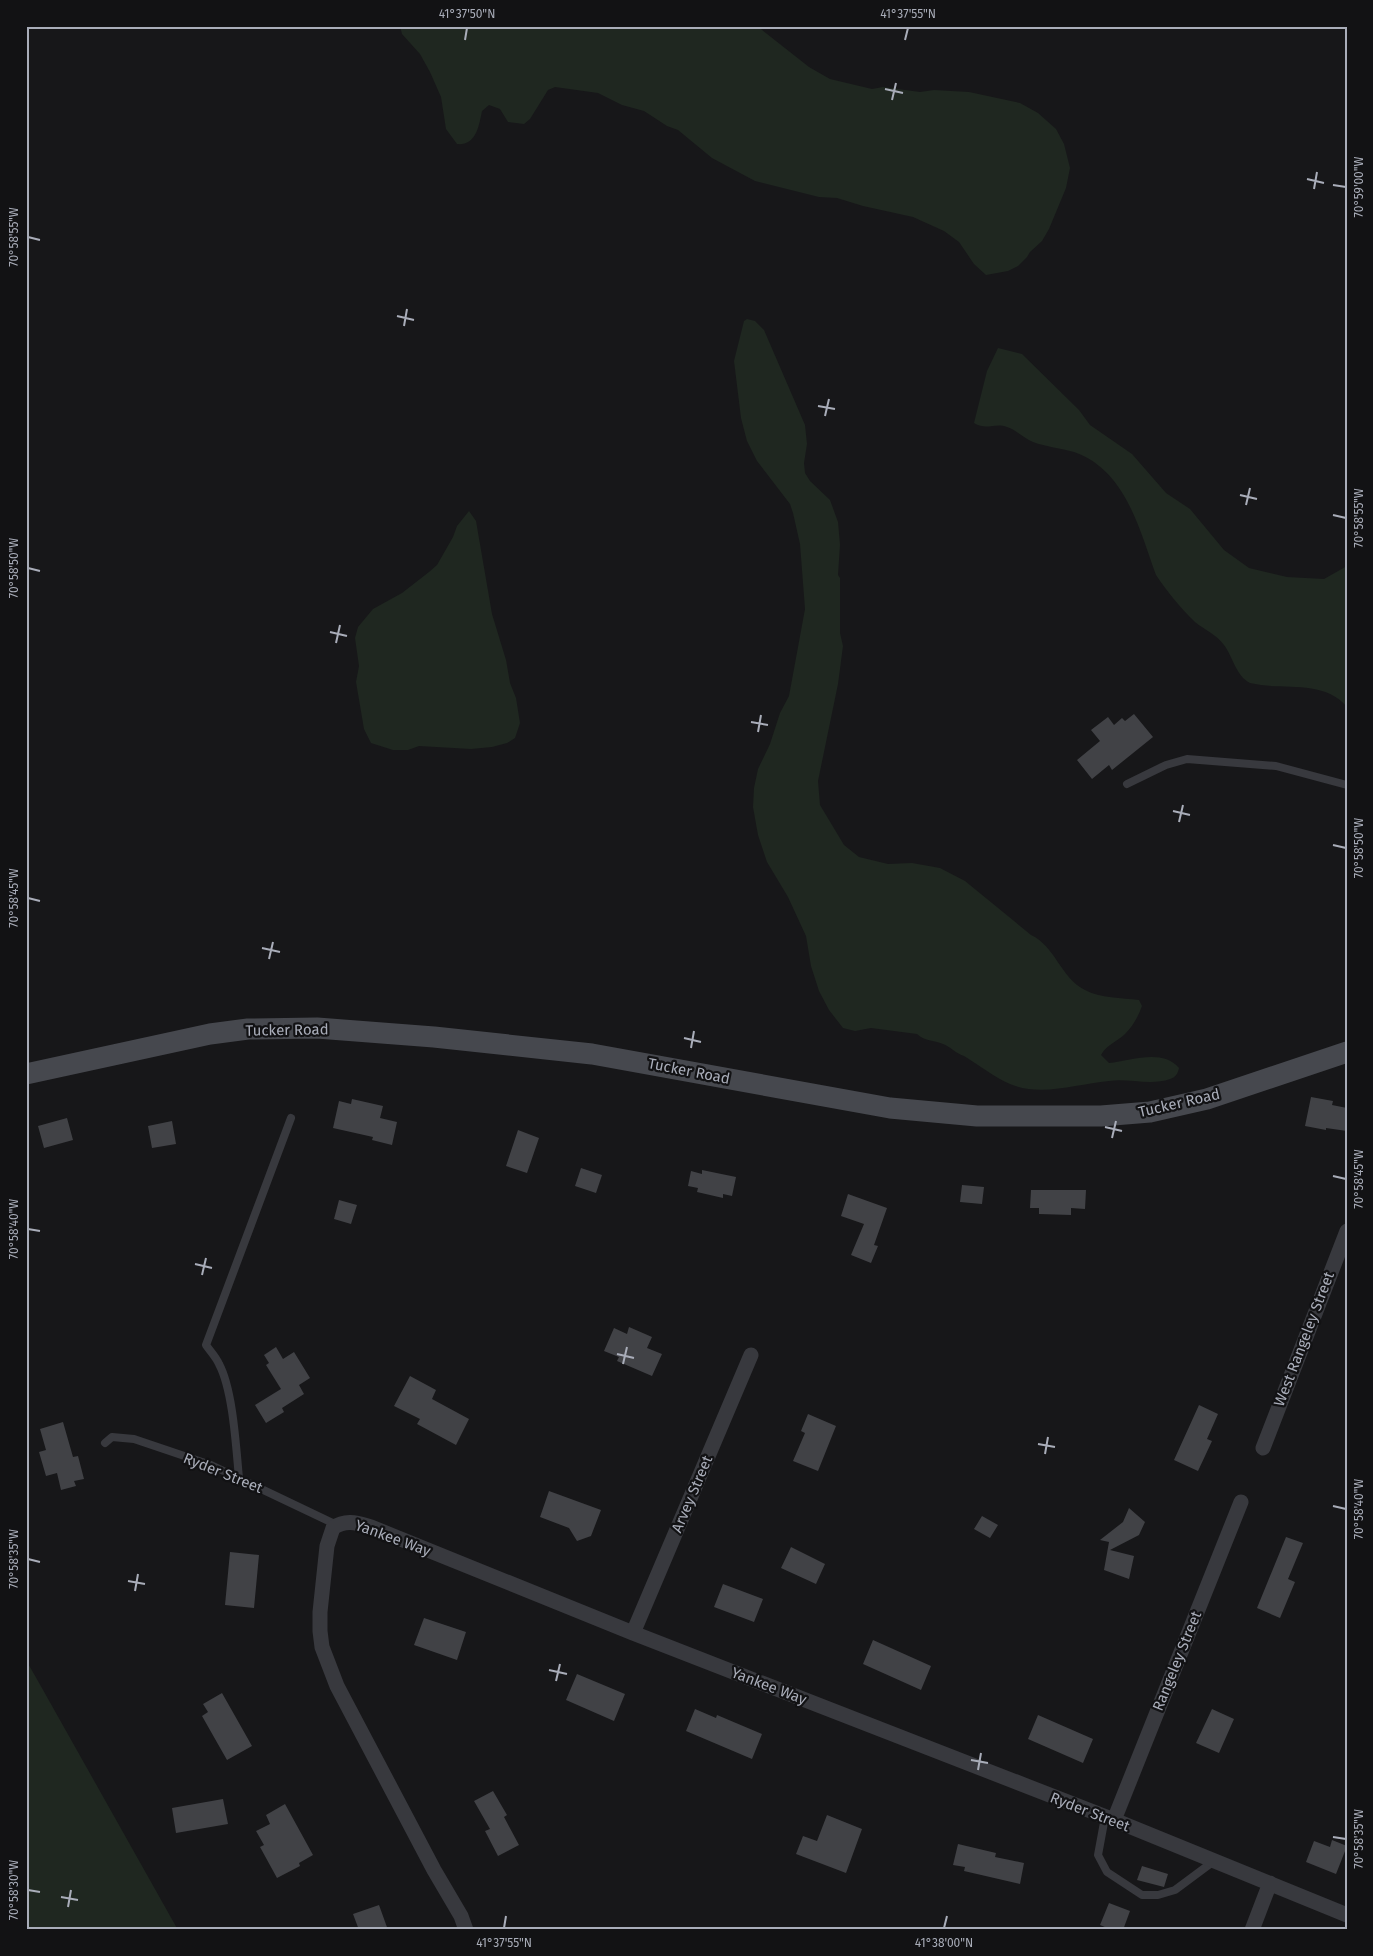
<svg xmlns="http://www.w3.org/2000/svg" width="1373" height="1956" viewBox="0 0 1373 1956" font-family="'Fira Sans',sans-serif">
<rect width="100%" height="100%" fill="#171719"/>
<path fill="#1f2720" d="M400 26H757L809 67 830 79 872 89 883 87 920 92 934 90 969 92 1020 103 1038 113 1056 129 1064 144 1070 168 1066 188 1049 229 1042 241 1030 252 1027 257 1018 266 1008 271 986 275 974 264 959 242 944 231 913 217 863 206 837 198 819 197 755 181 712 158 678 130 667 126 644 111 622 105 598 93 555 87 548 90 530 119 524 124 508 122 500 109 489 105 482 111C479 126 476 146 457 144L446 129 441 97 430 72 420 54 402 34Z
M747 319 755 321 764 330 805 425 807 444 804 463 805 473 810 481 830 500 838 522 840 545 838 575 840 578V633L843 646 838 684 818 781 820 805 844 845 859 857 888 864 912 863 940 868 965 881 1031 935C1055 946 1061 978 1085 990 1100 998 1122 998 1139 1000L1142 1006C1138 1017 1133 1026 1125 1034 1117 1042 1107 1044 1101 1055L1109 1063C1131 1061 1162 1048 1179 1068 1178 1073 1176 1077 1170 1079 1151 1086 1128 1078 1109 1081 1076 1084 1042 1097 1010 1084 994 1077 979 1065 964 1056 955 1053 951 1047 943 1044 934 1040 924 1041 917 1034L871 1028 855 1031 843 1028 829 1010 819 991 811 966 806 936 788 897 767 862 758 835 753 807 754 788 758 769 770 744 780 713 789 696 805 609 800 544 793 513 790 504 757 461 747 441 741 418 734 361 744 321Z
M998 348 1022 354 1079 410 1090 425 1132 454 1166 493 1190 509 1224 550 1249 568 1287 577 1324 579 1347 566V707C1326 681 1289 689 1261 685 1258 684 1253 684 1250 683 1236 676 1233 657 1224 645 1217 635 1205 630 1195 622 1182 610 1165 589 1156 575 1139 529 1126 470 1074 452 1061 448 1046 447 1033 442 1023 438 1015 429 1007 427 995 422 987 431 974 423L987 371Z
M469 511 476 521 492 614 506 660 510 683 516 698 520 723 515 738 507 743 492 747 471 749 419 746 408 750H393L371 743 364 729 356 682 359 666 355 638 358 627 373 609 402 593 429 572 437 565 453 537 457 526Z
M26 1660 38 1681 178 1930H26Z"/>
<path fill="#414246" d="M1134 714 1153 737 1112 770 1109 765 1092 779 1077 760 1100 741 1091 730 1108 717 1114 725 1122 718 1125 721Z
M1311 1097 1333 1101 1332 1105 1347 1108V1131L1326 1128V1130L1305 1126Z
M352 1099 383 1106 380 1118 397 1122 392 1145 372 1140 373 1137 333 1128 339 1101 351 1104Z
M67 1118 73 1140 44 1148 38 1126Z
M172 1121 176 1144 152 1148 148 1126Z
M518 1130 539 1138 527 1173 506 1166Z
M581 1168 602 1175 596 1193 575 1186Z
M702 1170 736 1177 732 1196 723 1194V1198L697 1192 698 1188 688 1186 691 1171 702 1174Z
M962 1185 984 1187 982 1204 960 1202Z
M1031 1190H1086L1085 1209 1071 1208V1215L1039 1214V1208H1030Z
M848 1194 887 1208 874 1245 878 1246 871 1263 851 1255 864 1224 841 1216Z
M339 1200 357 1205 351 1224 334 1219Z
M629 1327 652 1337 647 1348 662 1354 652 1376 617 1361 619 1357 604 1351 614 1328 627 1334Z
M276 1347 283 1359 294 1352 310 1378 299 1385 304 1394 282 1408 284 1412 266 1423 255 1405 281 1389 266 1365 269 1363 264 1355Z
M410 1376 436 1390 432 1399 469 1419 456 1445 417 1424 420 1419 394 1406Z
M1199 1405 1218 1414 1207 1439 1212 1441 1198 1471 1174 1460Z
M808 1414 836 1426 818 1471 793 1461 805 1433 801 1431Z
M63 1422 73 1457 78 1456 84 1479 74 1481 76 1486 61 1490 57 1473 46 1476 39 1452 46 1450 40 1429Z
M549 1491 601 1510 591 1536 577 1541 569 1528 540 1517Z
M1129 1508 1145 1522 1139 1535 1110 1550 1134 1556 1129 1579 1104 1570 1109 1542 1100 1540 1123 1522Z
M982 1516 998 1525 990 1538 974 1529Z
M1286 1537 1303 1543 1288 1579 1295 1582 1280 1618 1257 1608Z
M791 1547 825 1564 816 1584 781 1568Z
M230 1552 259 1555 254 1608 225 1605Z
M723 1584 763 1599 754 1622 714 1607Z
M424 1618 466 1632 457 1660 414 1645Z
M873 1640 931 1666 921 1690 863 1664Z
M577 1674 625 1694 614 1721 566 1700Z
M222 1693 252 1746 227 1760 202 1716 208 1712 203 1704Z
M695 1709 716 1718 717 1715 762 1734 752 1759 686 1731Z
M1212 1709 1234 1719 1219 1753 1196 1743Z
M1038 1715 1093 1739 1083 1763 1028 1739Z
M493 1791 507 1815 504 1817 519 1845 498 1856 485 1831 490 1829 474 1801Z
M223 1799 228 1824 176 1833 172 1808Z
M285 1804 313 1855 299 1863 300 1866 277 1878 260 1847 264 1845 256 1831 270 1824 266 1815Z
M827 1815 862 1829 846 1873 796 1854 803 1836 817 1841Z
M1332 1840 1347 1846 1336 1874 1306 1862 1314 1841 1330 1847Z
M958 1844 996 1853 995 1857 1024 1863 1020 1884 964 1871 965 1867 953 1865Z
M1142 1866 1168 1874 1164 1887 1137 1880Z
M1109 1903 1130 1911 1123 1930H1112L1100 1925Z
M379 1905 388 1930H359L353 1914Z"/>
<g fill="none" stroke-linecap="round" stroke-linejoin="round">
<path stroke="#38393e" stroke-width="8" d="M1127 784 1166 765 1187 759 1276 766 1347 785
M105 1443 112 1437 134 1439 211 1465 337 1525
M239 1478C236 1447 233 1390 219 1364 216 1357 210 1351 206 1345L291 1118
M1105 1817 1098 1855 1107 1872 1142 1895H1158L1175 1890 1214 1861"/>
<path stroke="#38393e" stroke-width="15" d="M1263 1448 1347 1231
M633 1633 751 1355
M1114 1820 1241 1502
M466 1930 461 1916 434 1870 337 1686 322 1647 320 1631V1612L327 1546 333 1528C346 1519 357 1523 371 1527L633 1633 1114 1820 1347 1915
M1252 1930 1270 1883"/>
<path stroke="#46484e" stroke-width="21" d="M26 1074 210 1034 248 1029 317 1028 434 1037 592 1054 890 1108 977 1116H1101L1150 1112 1207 1099 1347 1052"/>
</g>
<path fill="none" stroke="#a9adb9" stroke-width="2" d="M465 40 467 28M905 40 908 28M885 89 903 93M892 100 896 83M1307 179 1324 183M1333 185 1346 187M1314 189 1317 172M28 237 40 240M397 316 414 320M404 326 407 309M818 406 835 409M825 416 829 399M1240 495 1257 499M1246 505 1250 488M1333 515 1346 518M28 568 40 571M330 632 347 636M336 643 340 625M751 722 768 725M758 732 761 715M1173 811 1190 815M1179 822 1183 805M1333 845 1346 848M28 898 40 901M262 948 280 952M269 959 273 942M684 1038 701 1042M691 1048 694 1031M1105 1127 1122 1131M1112 1138 1116 1121M1333 1176 1346 1179M28 1229 40 1231M195 1264 212 1268M202 1275 206 1258M617 1354 634 1358M623 1364 627 1347M1038 1444 1055 1447M1045 1454 1048 1437M1333 1506 1346 1509M28 1559 40 1562M128 1581 145 1584M135 1591 138 1574M549 1670 567 1674M556 1681 560 1664M971 1760 988 1763M978 1770 981 1753M1333 1837 1346 1839M28 1890 40 1892M61 1897 78 1900M68 1907 71 1890M504 1928 506 1916M944 1928 947 1916"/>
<g text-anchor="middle" stroke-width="4.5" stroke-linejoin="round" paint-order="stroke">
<g font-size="15" fill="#a9adb9" stroke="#121214">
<text transform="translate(287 1030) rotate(-1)" y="5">Tucker Road</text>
<text transform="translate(689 1071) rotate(11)" y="5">Tucker Road</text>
<text transform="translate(1179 1103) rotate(-13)" y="5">Tucker Road</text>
<text transform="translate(1304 1339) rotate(-69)" y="5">West Rangeley Street</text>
<text transform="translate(223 1473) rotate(22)" y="5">Ryder Street</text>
<text transform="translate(692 1494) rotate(-67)" y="5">Arvey Street</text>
<text transform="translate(393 1538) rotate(20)" y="5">Yankee Way</text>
<text transform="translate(1177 1661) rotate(-68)" y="5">Rangeley Street</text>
<text transform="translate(769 1686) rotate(21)" y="5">Yankee Way</text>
<text transform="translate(1090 1812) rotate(21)" y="5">Ryder Street</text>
</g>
</g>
<rect width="1373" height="1956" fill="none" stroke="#121214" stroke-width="55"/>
<rect x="28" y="28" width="1318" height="1900" fill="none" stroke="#a9adb9" stroke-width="2"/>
<g font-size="12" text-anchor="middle" fill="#a9adb9">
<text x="467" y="18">41°37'50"N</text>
<text x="908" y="18">41°37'55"N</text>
<text transform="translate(1359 187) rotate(-90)" y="4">70°59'00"W</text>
<text transform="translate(14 237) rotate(-90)" y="4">70°58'55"W</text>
<text transform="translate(1359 518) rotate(-90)" y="4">70°58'55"W</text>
<text transform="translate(14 568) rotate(-90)" y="4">70°58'50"W</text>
<text transform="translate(1359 848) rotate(-90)" y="4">70°58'50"W</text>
<text transform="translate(14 898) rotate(-90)" y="4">70°58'45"W</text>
<text transform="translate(1359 1179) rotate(-90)" y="4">70°58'45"W</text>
<text transform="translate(14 1229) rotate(-90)" y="4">70°58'40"W</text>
<text transform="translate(1359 1509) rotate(-90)" y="4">70°58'40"W</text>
<text transform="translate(14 1559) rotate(-90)" y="4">70°58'35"W</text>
<text transform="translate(1359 1839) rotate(-90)" y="4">70°58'35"W</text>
<text transform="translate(14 1890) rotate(-90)" y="4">70°58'30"W</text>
<text x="504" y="1947">41°37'55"N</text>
<text x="944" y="1947">41°38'00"N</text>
</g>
</svg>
